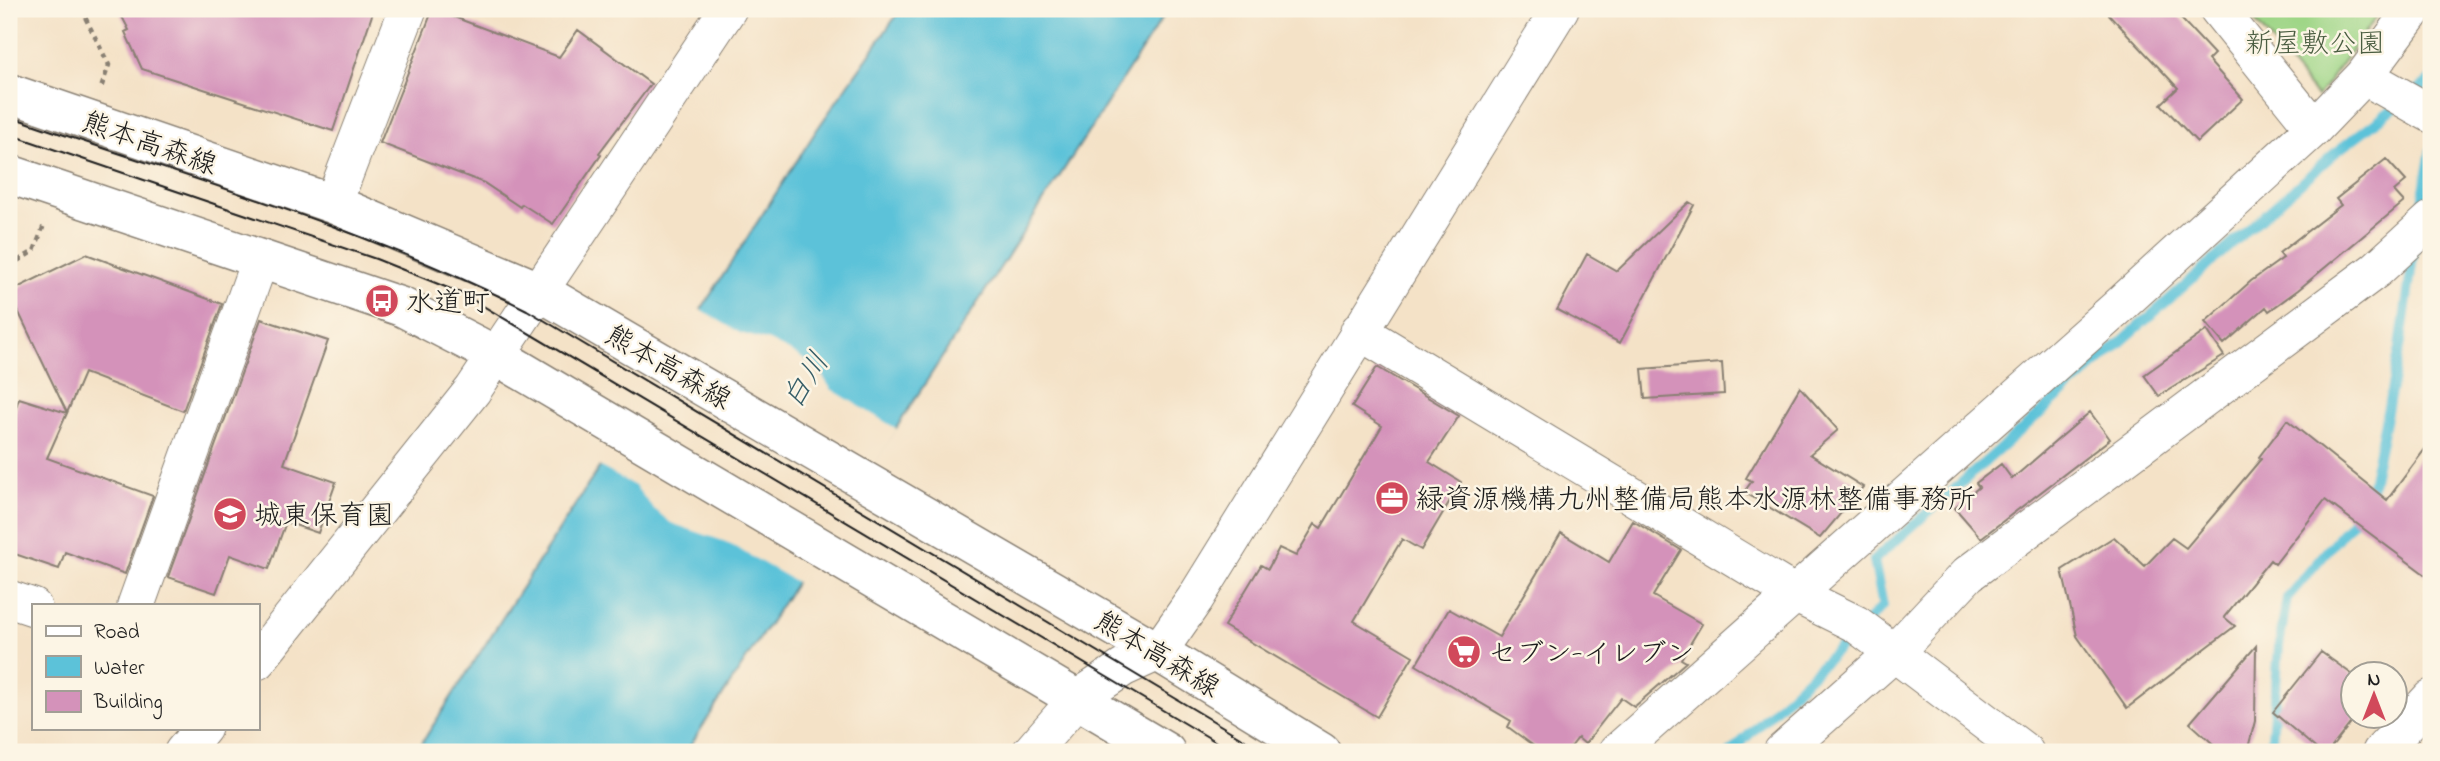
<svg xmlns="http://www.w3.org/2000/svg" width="2440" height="761" viewBox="0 0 2440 761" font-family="'Indie Flower','Klee One',sans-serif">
<rect width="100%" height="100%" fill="#fcf5e5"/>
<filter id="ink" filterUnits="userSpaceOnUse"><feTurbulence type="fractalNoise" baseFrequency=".0143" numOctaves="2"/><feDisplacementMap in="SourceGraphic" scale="14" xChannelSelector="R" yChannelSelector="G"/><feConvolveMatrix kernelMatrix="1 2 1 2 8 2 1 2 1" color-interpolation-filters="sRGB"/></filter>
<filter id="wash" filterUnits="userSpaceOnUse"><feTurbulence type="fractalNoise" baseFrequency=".00686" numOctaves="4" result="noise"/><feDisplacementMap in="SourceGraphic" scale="28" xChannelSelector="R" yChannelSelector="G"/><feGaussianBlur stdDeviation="1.57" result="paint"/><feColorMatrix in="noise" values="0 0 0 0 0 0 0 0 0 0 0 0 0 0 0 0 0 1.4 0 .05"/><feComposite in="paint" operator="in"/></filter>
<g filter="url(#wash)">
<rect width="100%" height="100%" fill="#f4e2c7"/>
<path fill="#9fd687" stroke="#5e7952" stroke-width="2" d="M2245 9H2382L2317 97Z"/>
<path fill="#5cc2d9" stroke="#3c6f7a" stroke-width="2" d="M901 9H1168L686 752H416L818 128Z"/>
<path fill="#f4e2c7" d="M698 308 740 333 769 341 799 356 820 372 831 389 897 429 798 583 726 542 671 523 653 508 635 486 597 465Z"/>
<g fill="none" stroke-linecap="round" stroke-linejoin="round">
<path stroke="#5cc2d9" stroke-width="10" d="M2419 220 2431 150
M2369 499 2400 348 2414 250
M1731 752 1883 606 1874 560 2336 152 2431 80
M2271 752 2279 646 2287 598 2360 512"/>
</g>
<g id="blocks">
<path fill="#d492ba" d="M118 9H374L333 131 142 69 125 32 129 30Z
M433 9 559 57 578 30 651 84 599 153 601 155 553 224 522 204 520 207 484 183 380 143Z
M2104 9H2172L2214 54 2208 60 2243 99 2197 142 2161 104 2178 88Z
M2386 159 2406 181 2394 191 2404 202 2298 290 2269 311 2266 307 2224 344 2205 322 2251 281 2283 258 2279 253 2341 205 2336 199Z
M1689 202 1694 205 1620 343 1557 310 1587 254 1617 271Z
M86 254 222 304 183 411 84 373 67 413 9 292Z
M261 319 328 341 284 464 336 482 318 533 286 522 269 569 230 555 216 593 168 577Z
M2207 330 2224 356 2159 396 2144 375Z
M1722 363 1724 394 1645 399 1642 369Z
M1377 367 1459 416 1429 462 1461 482 1421 550 1402 539 1354 621 1413 656 1377 717 1224 626 1261 565 1268 569 1279 548 1296 556 1315 524 1321 528 1382 426 1352 407Z
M1800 387 1838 430 1810 454 1863 487 1820 538 1744 492 1752 481 1746 478Z
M19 398 67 413 47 458 153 496 125 574 65 552 59 569 9 552V429Z
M2090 412 2110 439 1981 538 1955 508 1979 487 1976 483 2001 464 2012 479Z
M2287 420 2387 500 2431 441V579L2325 500 2275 564 2270 560 2224 617 2235 626 2127 708 2077 636 2062 570 2114 537 2145 566 2172 538 2186 548 2261 459 2259 457Z
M1633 521 1681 550 1653 596 1702 624 1681 659 1686 662 1634 707 1621 698 1585 744 1578 738 1567 752H1542L1508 727 1511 721 1416 665 1449 609 1499 637 1561 533 1609 562Z
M2256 646 2255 721 2247 752H2222L2190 723Z
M2321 652 2353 675V720L2328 752H2320L2273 712Z"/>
</g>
</g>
<g filter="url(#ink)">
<use href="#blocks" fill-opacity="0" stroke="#887f72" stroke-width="2"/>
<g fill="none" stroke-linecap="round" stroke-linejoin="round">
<g stroke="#887f72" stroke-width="39">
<path id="minor" d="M2218 9 2314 128
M2364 76 2431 114
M333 204 408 9
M1359 331 1793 593 1856 624 2025 752
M9 599 33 607
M136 605 260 259
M257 661 473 390 728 9
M183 752 203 728
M1031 752 1077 699 1123 668 1158 652 1195 599 1560 9
M1617 752 2117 308 2314 128 2364 76 2414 9
M1782 752 1894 653 1968 574 2376 270 2431 220
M2381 752 2431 698"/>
</g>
<g stroke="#887f72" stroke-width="41">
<path id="major" d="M9 93 333 204 539 291 1158 652 1321 752
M9 174 402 307 497 356 1166 752"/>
</g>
<path stroke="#887f72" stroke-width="4.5" stroke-dasharray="5 5" stroke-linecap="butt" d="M81 9 109 65 101 88
M9 266 34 251 44 225"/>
<use href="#minor" stroke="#fff" stroke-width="37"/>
<use href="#major" stroke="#fff" stroke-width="38"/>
<path stroke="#1c1c1c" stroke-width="2" d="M9 116C182 177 363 226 527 310L1265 752
M9 134 376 259 463 294 1233 752"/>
</g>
</g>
<defs>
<g id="bus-disc" transform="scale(1.75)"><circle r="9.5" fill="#d1495b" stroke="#fcf5e5"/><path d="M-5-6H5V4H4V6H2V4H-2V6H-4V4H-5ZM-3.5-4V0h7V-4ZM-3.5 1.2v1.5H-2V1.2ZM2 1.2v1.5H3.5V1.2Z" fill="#fff"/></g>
<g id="office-disc" transform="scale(1.75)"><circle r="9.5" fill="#d1495b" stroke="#fcf5e5"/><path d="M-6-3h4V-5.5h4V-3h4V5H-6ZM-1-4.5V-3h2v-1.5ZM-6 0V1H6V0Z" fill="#fff"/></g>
<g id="school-disc" transform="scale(1.75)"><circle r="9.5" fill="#d1495b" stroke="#fcf5e5"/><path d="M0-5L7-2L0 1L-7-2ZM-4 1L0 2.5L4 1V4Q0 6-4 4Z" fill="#fff"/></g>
<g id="supermarket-disc" transform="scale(1.75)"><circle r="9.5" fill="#d1495b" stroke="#fcf5e5"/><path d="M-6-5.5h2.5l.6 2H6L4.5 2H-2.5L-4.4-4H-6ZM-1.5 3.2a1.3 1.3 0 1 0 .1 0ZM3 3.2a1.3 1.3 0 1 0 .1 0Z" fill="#fff"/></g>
</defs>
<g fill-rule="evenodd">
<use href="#bus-disc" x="382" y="301"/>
<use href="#office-disc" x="1392" y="498"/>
<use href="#school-disc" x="230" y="514"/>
<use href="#supermarket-disc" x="1464" y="652"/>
</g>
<g text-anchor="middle" stroke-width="5" stroke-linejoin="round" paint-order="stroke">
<g font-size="28" fill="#4a5d41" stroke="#fcf5e5">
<text x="2315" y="52">新屋敷公園</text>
</g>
<g font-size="28" fill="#1c1c1c" stroke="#fcf5e5">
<text transform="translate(150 142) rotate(19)" y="10">熊本高森線</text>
<text transform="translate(669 366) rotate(30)" y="10">熊本高森線</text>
<text transform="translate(1158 653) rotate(31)" y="10">熊本高森線</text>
</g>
<g font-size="28" fill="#1c1c1c" stroke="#fcf5e5" text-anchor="start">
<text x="406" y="311">水道町</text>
<text x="1416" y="508">緑資源機構九州整備局熊本水源林整備事務所</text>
<text x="254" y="524">城東保育園</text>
<text x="1488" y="662">セブン-イレブン</text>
</g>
<g font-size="30" font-style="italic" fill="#365e68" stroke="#fcf5e5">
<text transform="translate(805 380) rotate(-58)" y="10">白川</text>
</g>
</g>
<rect width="2440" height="761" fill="none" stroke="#fcf5e5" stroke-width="35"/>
<rect x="32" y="604" width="228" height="126" fill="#fcf5e5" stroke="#a29e95" stroke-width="2"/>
<rect x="46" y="626" width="35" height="10" fill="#ffffff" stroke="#a29e95" stroke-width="2"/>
<text x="94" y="638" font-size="21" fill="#1c1c1c">Road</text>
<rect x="46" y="656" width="35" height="21" fill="#5cc2d9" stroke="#a29e95" stroke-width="2"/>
<text x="94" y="674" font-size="21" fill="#1c1c1c">Water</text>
<rect x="46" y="691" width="35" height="21" fill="#d492ba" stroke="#a29e95" stroke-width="2"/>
<text x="94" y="708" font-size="21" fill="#1c1c1c">Building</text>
<g transform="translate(2374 695)"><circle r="33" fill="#fcf5e5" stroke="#a29e95" stroke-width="2"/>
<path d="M0-5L12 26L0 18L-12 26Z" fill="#d1495b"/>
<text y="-10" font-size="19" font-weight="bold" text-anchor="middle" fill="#1c1c1c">N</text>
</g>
</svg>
